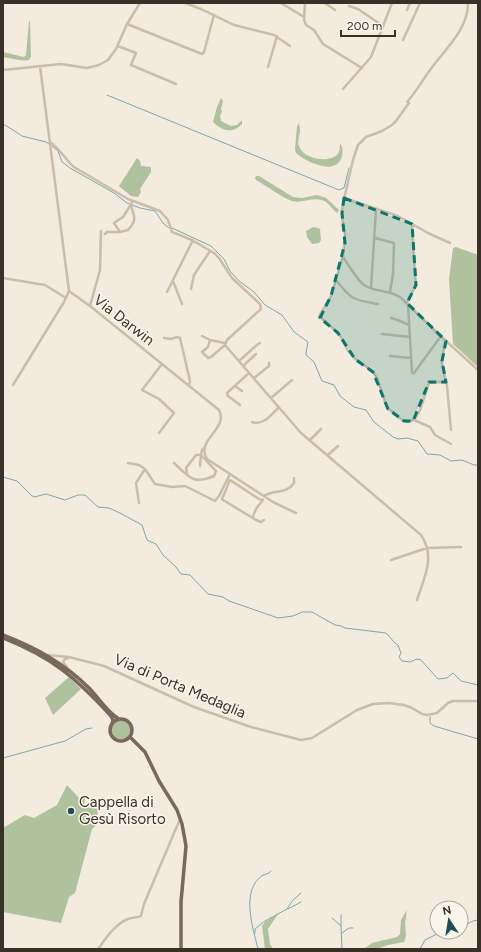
<svg xmlns="http://www.w3.org/2000/svg" width="481" height="952" viewBox="0 0 481 952" font-family="Figtree,sans-serif">
<rect width="100%" height="100%" fill="#f2ebde"/>
<path fill="#b0c19e" d="M29 21 30 22 31 57 29 60C21 62 12 58 3 57V52L24 57 26 55Z
M221 98 223 101 221 109 222 111 220 116 221 121 231 126 237 125 242 120V124C233 134 222 131 213 122L217 107Z
M302 118C301 120 300 122 299 123 299 126 300 127 300 130 300 136 296 142 300 148 305 159 328 163 337 155 340 152 340 147 340 143 343 147 343 151 342 156 337 177 306 162 296 153L295 150 297 126Z
M137 158 140 161 141 166 151 167V172L140 189 141 192 138 197 131 196 119 186Z
M256 176H259L293 197 302 198 317 195 326 198 339 210 337 213C333 210 330 205 326 202 315 195 303 204 292 201 283 198 265 185 256 180L255 178Z
M313 227 318 228 320 229 321 240 319 243 312 244 307 237 306 231Z
M456 247 478 255V367L453 344 449 279 453 248Z
M69 677 81 689 53 715 45 698Z
M111 730a10 10 0 1 1 20 0a10 10 0 1 1-20 0Z
M67 785 79 798H81L85 799 84 804 88 808 93 806 97 808 98 810 97 817 101 821 92 829 75 893 69 897 61 923 3 912V828L25 815 34 818 57 805Z
M407 910 405 923 406 936 404 942 388 945 376 949H364L372 943 397 937 400 934 401 920Z
M278 914 268 929 270 944 273 949H265L262 926 265 922Z"/>
<g fill="none" stroke-linecap="round" stroke-linejoin="round">
<path stroke="#7da6af" stroke-width="1" d="M107 95 339 190 344 188 349 168
M3 124 13 130 22 136 46 142 49 144
M52 146 58 151 62 162 70 168 114 193 127 203 140 208 155 211 163 223 169 228
M172 228 211 246 224 259 230 271 239 281 254 292 265 305 282 315 294 332 308 342 306 353V355L314 362 322 381 334 385 340 396 354 407 366 410 374 422 393 437 398 439 407 438 418 441 427 454 440 455 451 461 462 460 474 465H478
M3 477 17 481 31 495 34 497 46 494 65 500 78 495H85L98 507 109 508 120 513 142 525 147 540 156 544 163 555 176 567 181 574 190 575 208 594 223 597 229 601 278 618 293 616 302 612H312L335 625 341 626 345 628 386 633 395 643 398 645 401 653 399 657 402 661 410 662 417 659 421 660 438 679 447 678 453 673 461 681 478 685
M430 717V723L434 726 478 739
M3 758 65 741 86 729 92 728
M3 827H4
M288 909 301 902
M332 918 341 926 342 949
M341 926V915
M461 927 473 921 478 920
M255 933V929L265 921 287 909 293 900 301 893
M342 933 349 928H353
M258 949C253 928 240 890 263 875 266 874 269 874 271 871
M420 949 425 940 441 932"/>
<path stroke="#cabdaa" stroke-width="2.5" d="M185 3 201 9 234 25 274 35 290 46
M281 3 304 17
M305 3 304 20 306 25 314 30 323 44 362 68
M325 3 335 10
M349 6 358 9 383 26
M407 10 410 3
M127 24 202 54 204 52 214 15
M403 40 420 3
M118 46 136 53 131 65 176 84
M268 67 277 36
M3 70 61 64 87 68 99 65 108 60 116 49 127 24 140 3
M343 89 371 57 392 3
M50 142C60 149 65 159 74 167L128 199 160 211 168 220 172 232 192 240 214 253 219 258 232 278 260 304 261 309 227 340 225 345 301 433 421 535C436 557 424 578 417 600
M344 198 398 216 428 233 450 243
M120 232 114 223 123 217 130 206
M105 234 107 232H120L128 230C130 228 133 224 134 221 136 214 129 208 132 201
M375 238 394 243 393 274 390 292
M343 257C348 264 357 280 364 285 374 292 389 290 400 297L446 341 478 370
M3 278 45 285 66 298
M336 280C351 300 354 300 378 304
M173 281 182 304
M371 288 376 210
M191 289 194 275 210 251
M69 291 90 306 219 410C229 429 195 440 207 459L273 502 296 513
M167 292 193 240
M407 303 416 285 412 224
M408 304 412 373H414L441 336
M90 306 100 270 101 231
M391 318 398 320 409 325
M382 334 410 337
M202 336 210 340 225 343
M164 338 171 339 177 337 180 338 190 381 189 385
M210 340 208 347 202 352 208 358 211 357 225 345
M445 341 442 363 447 386 451 430
M390 356 411 358
M239 361 258 344 260 343
M243 366 256 354
M254 378 269 366V363
M446 382 429 383 420 410 415 419 408 422 402 420 387 408 377 378 372 371 355 359 348 351 339 334 319 316 331 296 343 256 345 235 342 218V208L353 160 358 145 366 137 382 131 392 125 396 121 409 103 407 102C416 92 422 81 430 70 445 49 468 30 468 3
M13 385 64 302 69 291 40 66
M235 386 242 391
M271 398 292 380
M240 405 228 396 227 393 249 373
M414 420 430 427 435 435 451 444
M252 422C263 426 271 415 279 407
M159 433 174 413 159 399 142 390 162 364
M310 440 321 429
M328 455 338 446
M128 463 139 465 145 469 155 484 172 487 185 486 215 501 219 496 230 474
M174 463C189 477 193 485 214 476L216 471 201 455 202 450 204 448
M187 474 186 468 196 455H201L200 466
M264 496C274 489 286 495 294 483V478
M263 500 259 499 230 480 222 499 223 500 256 520 261 522 264 520
M139 503 136 483 145 469
M253 518C254 510 258 506 263 500
M391 560 427 548 461 547
M47 655 69 657 104 666 194 707 251 727 301 740 312 738 357 710 373 704 388 703 404 705 412 708 422 714 427 715 437 713 448 703 453 701H478
M67 667 63 662 65 659 68 658
M98 949C106 938 115 924 128 919 133 917 137 918 141 916L144 904 180 819"/>
<path stroke="#79695b" stroke-width="3.5" d="M3 635C36 648 64 663 89 688 99 698 107 712 119 719
M3 638C53 658 75 677 111 716L113 720 112 724
M110 730a11 11 0 1 1 22 0a11 11 0 1 1-22 0Z
M130 737 145 752 159 781 177 810 182 824 186 846 181 902V949"/>
</g>
<path fill="#0f766e" fill-opacity="0.2" stroke="#0f766e" stroke-width="3" stroke-dasharray="8 5" stroke-linejoin="round" d="M344 198 412 224 416 285 407 303 446 341 442 361 446 382H429L413 421H404L388 409 373 372 355 359 338 333 320 318 331 296 345 243 342 213Z"/>
<circle fill="#1f4d58" stroke="#faf5ea" stroke-width="1.5" cx="71" cy="811" r="4"/>
<g text-anchor="middle" stroke-width="3" stroke-linejoin="round" paint-order="stroke">
<g font-size="15" fill="#383029" stroke="#faf5ea">
<text transform="translate(124 320) rotate(38)" y="5">Via Darwin</text>
<text transform="translate(180 686) rotate(23)" y="5">Via di Porta Medaglia</text>
</g>
<g font-size="15" fill="#383029" stroke="#faf5ea" text-anchor="start">
<text x="79" y="807">Cappella di<tspan x="79" dy="17">Gesù Risorto</tspan></text>
</g>
</g>
<rect width="481" height="952" fill="none" stroke="#383029" stroke-width="8"/>
<g transform="translate(449 920) rotate(348)"><circle r="19" fill="#faf5ea" stroke="#aca69d"/>
<path d="M0-3L7 15L0 10L-7 15Z" fill="#1f4d58"/>
<text y="-6" font-size="11" font-weight="bold" text-anchor="middle" fill="#383029">N</text>
</g>
<path d="M341 30v6h54v-6" fill="none" stroke="#383029" stroke-width="2"/>
<text x="347" y="30" font-size="12" fill="#383029" stroke="#faf5ea" stroke-width="3" paint-order="stroke">200 m</text>
</svg>
